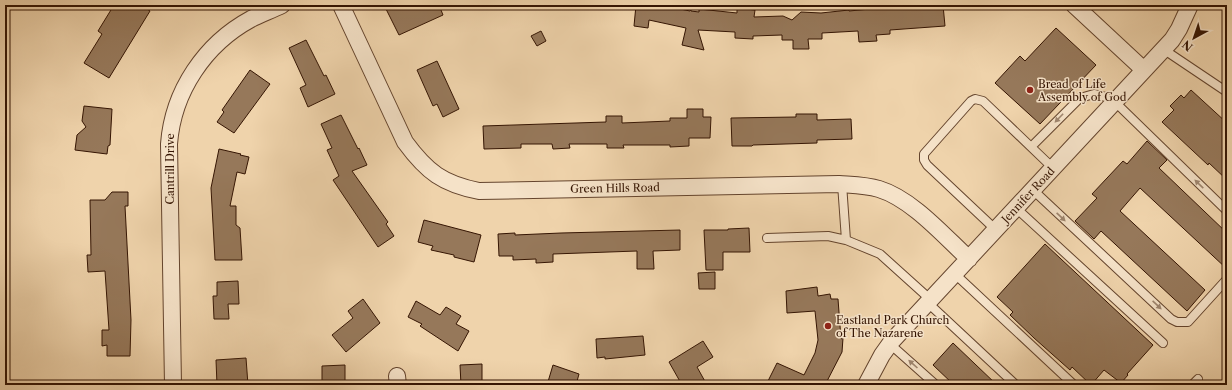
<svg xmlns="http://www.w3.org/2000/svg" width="1232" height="390" viewBox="0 0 1232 390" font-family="'Libre Caslon Text',serif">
<rect width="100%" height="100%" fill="#efd3ab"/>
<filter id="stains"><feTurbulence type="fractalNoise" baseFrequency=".005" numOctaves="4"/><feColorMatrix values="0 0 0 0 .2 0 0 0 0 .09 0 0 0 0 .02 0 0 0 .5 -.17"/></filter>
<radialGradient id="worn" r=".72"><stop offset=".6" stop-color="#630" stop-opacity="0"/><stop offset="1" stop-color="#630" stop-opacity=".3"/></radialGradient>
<path fill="#96785a" stroke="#351503" d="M114 5H141L150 11 109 78 84 63 102 34 98 31Z
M384 5H439L443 15 399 35Z
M636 5H666V6L690 11 691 9V11L699 12V9L737 13V8L755 10 754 17 783 16 792 20 801 12 821 13 849 10V11L870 9V5H887L888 9 926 5H943L945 26 890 30V34L876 35 877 41 859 42 858 31 822 33V39H808L809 49H793V40H782V35L753 36V39L735 38V32L698 30 704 50 682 45 686 28 649 20 648 28 634 26Z
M1056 28 1096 65 1040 124 995 83 1020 56 1025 61Z
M541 31 546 41 537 46 531 36Z
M306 40 324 76 326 75 335 94 308 107 300 88 306 85 289 48Z
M437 61 459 109 443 117 437 104 433 106 417 70Z
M250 70 270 84 234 133 217 122 224 112 222 110Z
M1191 90 1227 123V180L1209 163 1208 165 1162 122 1174 110 1170 106 1181 95 1184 98Z
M84 106 112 109 110 145 108 146 107 154 75 150 77 135 86 127 82 121Z
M687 109H703V117H711L710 138H689V146L670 147V145H623L624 148H607V144H569L570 148 553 149 552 144H521V148L484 149 483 126 606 122V116H622V123L670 121V118H687Z
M796 114H817V120L851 119 852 139 817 140V143L753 145 752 146H732L731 118 796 117Z
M341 115 358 149 359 148 367 165 352 171 388 222 386 224 394 236 378 247 333 180 339 176 327 150 332 148 321 124Z
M1147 141 1167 160 1159 168 1227 233V269L1140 188 1120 211 1205 290 1187 311 1101 231 1094 239 1075 221 1097 198 1092 194 1123 161 1127 164Z
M219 149 241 154 240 155 249 157 245 174 237 172 230 206H236V225L240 228 242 260H215L211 188Z
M112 192H128V206H125L131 320 130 356H107V345L102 346V330H109L105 271 88 272 87 255H91L90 200H105Z
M424 220 481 235 474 262 454 257V255L431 250 433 246 418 242Z
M749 228 750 252H723V270H706L704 230H728V229Z
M680 230V250L653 251 654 269H637V251L553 254V262L536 263V259L513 260V256H499L498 234 515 233V235L561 233Z
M1045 244 1153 345 1127 374 1128 375 1121 383 1104 370 1091 385 1072 367 1070 370 1034 338 1010 315 1013 312 997 297Z
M715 272V289H699L698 273Z
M238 281 239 304H228L229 319H214L213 296H217V282Z
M817 287 818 296 830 294 831 299H838L841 339 843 338 842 352 825 385H766L777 363 804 375 815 353 818 340 815 311 787 313 786 291Z
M363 299 380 323 346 352 332 335 353 318 348 311Z
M416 301 440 315 446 307 461 316 456 324 469 331 458 351 420 326 422 324 408 317Z
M643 336 645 355 605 359V357L597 358 596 339Z
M703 341 713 357 697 367 707 385H682L669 362Z
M953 343 997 385H954L933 365Z
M246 358 248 385H217L216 360Z
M482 364V385H461L460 365Z
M345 365V385H322V366Z
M553 365 579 374 576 385H547Z"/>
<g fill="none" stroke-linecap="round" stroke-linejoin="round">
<g stroke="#64442d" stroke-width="10">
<path id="lane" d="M1163 49 1227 92
M1031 147 1080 98 1094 94 1106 97 1115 102 1227 211
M842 184 846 240 880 254 931 300
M1033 190 1171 319 1177 322H1188L1227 279
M1016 208 1163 343
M996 230 927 165 924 160V154L971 101 975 99 983 101 1053 168
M767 238 828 236 846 240
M955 274 1074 385
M928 303 1016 385
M890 344 936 385
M1192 385 1198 379"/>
</g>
<g stroke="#64442d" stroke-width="18">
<path id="street" d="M341 5 405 142C427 172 443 184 479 191L839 184C853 185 866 185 879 189 912 199 944 236 969 259
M1074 5 1144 70
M397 376 398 385
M173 385 169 144C173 91 205 44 251 19 261 14 272 10 282 5
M866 385 882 355 892 341 1172 40 1179 29 1190 5"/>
</g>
<use href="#lane" stroke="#f5e2c8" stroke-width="8"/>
<use href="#street" stroke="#f5e2c8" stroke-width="16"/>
</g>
<defs><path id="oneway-solid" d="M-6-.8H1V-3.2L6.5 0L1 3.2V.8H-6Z"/></defs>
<g fill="#9f866f">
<use href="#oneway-solid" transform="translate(1059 118) rotate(134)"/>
<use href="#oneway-solid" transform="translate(1199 184) rotate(-136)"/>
<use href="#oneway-solid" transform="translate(1061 217) rotate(43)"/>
<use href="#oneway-solid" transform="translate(1157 305) rotate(43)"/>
<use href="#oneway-solid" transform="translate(913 364) rotate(-138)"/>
</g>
<g fill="#8f2418" stroke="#f5e2c8" stroke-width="1.5">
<circle cx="1030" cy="90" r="4"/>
<circle cx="828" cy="326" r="4"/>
</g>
<g text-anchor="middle" stroke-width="3" stroke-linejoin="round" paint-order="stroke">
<g font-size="11" fill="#351503" stroke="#f5e2c8" text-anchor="start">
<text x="1038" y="88">Bread of Life<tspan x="1038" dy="13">Assembly of God</tspan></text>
<text x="836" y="324">Eastland Park Church<tspan x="836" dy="13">of The Nazarene</tspan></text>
</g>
<g font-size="11" fill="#351503" stroke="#f5e2c8">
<text transform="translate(170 169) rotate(-90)" y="4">Cantrill Drive</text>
<text transform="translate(615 188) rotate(-1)" y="4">Green Hills Road</text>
<text transform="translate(1028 195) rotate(-47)" y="4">Jennifer Road</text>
</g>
</g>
<rect width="1232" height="390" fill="none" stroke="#efd3ab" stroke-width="20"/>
<rect x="6" y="6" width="1220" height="378" fill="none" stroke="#351503" stroke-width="2"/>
<rect x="10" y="10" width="1212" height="370" fill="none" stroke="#351503"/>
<g transform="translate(1194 38) rotate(220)" stroke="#f5e2c8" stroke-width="3" paint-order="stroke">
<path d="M0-3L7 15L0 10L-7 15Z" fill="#351503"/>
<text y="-6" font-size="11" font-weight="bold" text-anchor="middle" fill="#351503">N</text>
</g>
<rect width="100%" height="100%" filter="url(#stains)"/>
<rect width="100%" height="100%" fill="url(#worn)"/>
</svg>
